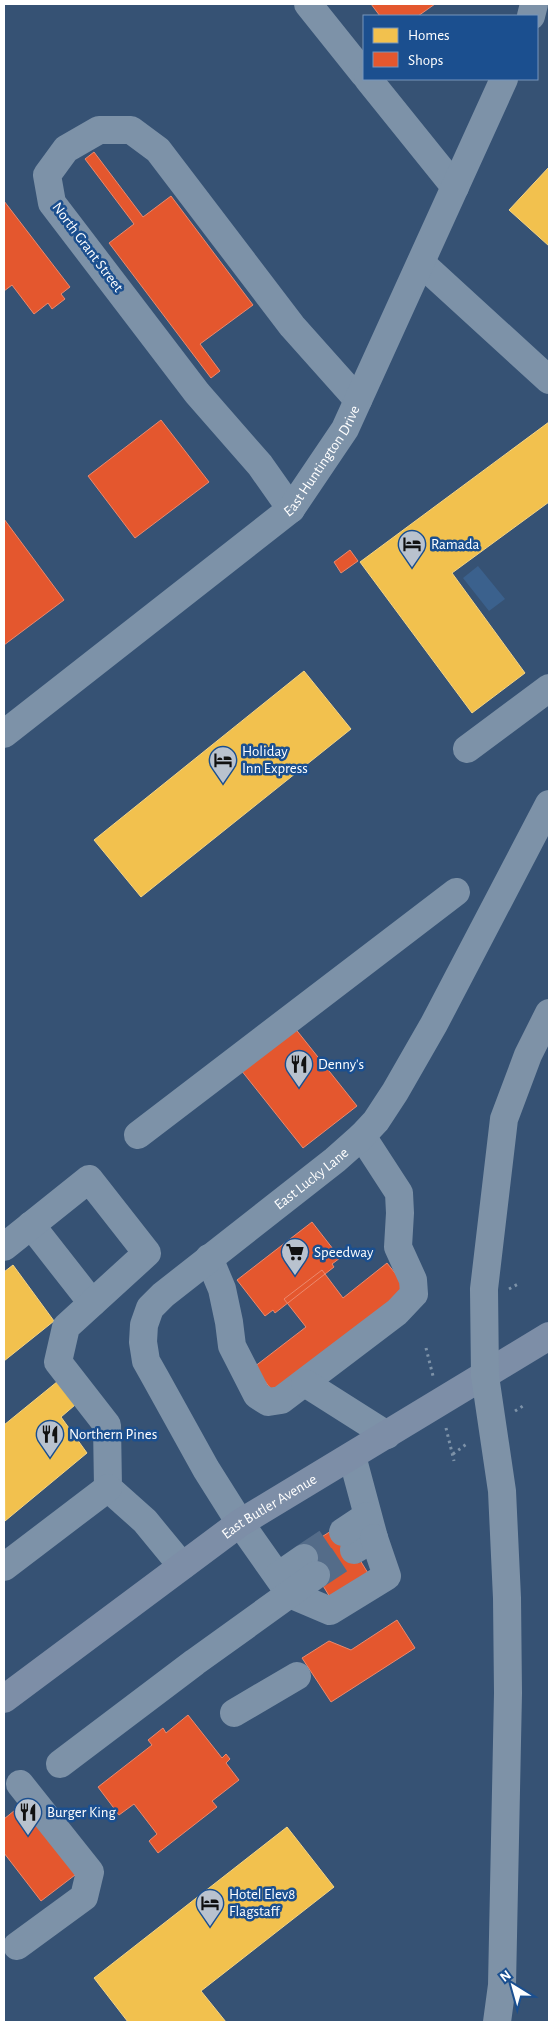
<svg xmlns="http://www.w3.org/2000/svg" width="553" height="2026" viewBox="0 0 553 2026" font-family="'Alegreya Sans',sans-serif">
<rect width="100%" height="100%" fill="#365274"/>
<path fill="#3b618d" d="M478 566 505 599 489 611 463 578Z"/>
<path fill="#f2c14e" stroke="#f6d483" d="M549 167V246L509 210Z
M549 422V502L452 573 525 673 472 713 360 562Z
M304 671 351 729 141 897 94 840Z
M13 1265 54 1321 4 1361V1272Z
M63 1377 82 1399 61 1417 87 1453 5 1521 4 1425Z
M287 1827 334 1887 201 1991 226 2022H128L94 1978Z"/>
<path fill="#e4572e" stroke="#ec896d" d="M371 4H435L418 16H380Z
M94 152 143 217 171 196 253 305 200 344 220 371 211 378 109 243 134 224 85 159Z
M4 201 70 287 61 294 65 299 52 309 48 303 34 314 12 285 4 291Z
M161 420 209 482 135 538 88 476Z
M4 519 64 600 4 645Z
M350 550 358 561 341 573 334 562Z
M294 1027 357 1106 303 1148 241 1070Z
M312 1222 340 1258 332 1264 334 1267 275 1313 273 1310 265 1316 237 1280Z
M387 1263 407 1288 274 1393 254 1367 306 1327 284 1299 322 1270 343 1298Z
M339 1526 371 1578 333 1602 301 1550Z
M397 1620 415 1648 331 1702 302 1658 329 1641 351 1650Z
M188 1715 222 1758 226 1754 230 1759 226 1763 239 1780 212 1801 217 1807 158 1853 149 1841 157 1834 134 1804 119 1815 98 1787 152 1745 148 1740 163 1728 166 1733Z
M25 1802 79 1872 41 1901 4 1853V1819Z"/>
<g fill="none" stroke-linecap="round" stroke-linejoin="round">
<path stroke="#546c89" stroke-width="28" stroke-dasharray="28 14" stroke-linecap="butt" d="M304 1558 343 1532
M316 1575 354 1550"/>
<path stroke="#7d92a8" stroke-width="3" stroke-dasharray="2.5 4" stroke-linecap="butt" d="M509 1289 520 1283
M426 1348 433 1376
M515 1411 526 1404
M446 1428 454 1461
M453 1454 468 1443"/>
<g stroke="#7d92a8" stroke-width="28">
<path d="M308 4 364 74"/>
<path d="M531 16 534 4"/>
<path d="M368 79 455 187"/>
<path d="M421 263 549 380"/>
<path d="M291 509 260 465 197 393 52 203 47 175 66 149 99 130H131L158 150 292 326 358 400"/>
<path id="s1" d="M4 734 291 509 345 429 504 79"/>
<path d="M467 749 549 688"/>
<path d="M138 1135 456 892"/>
<path d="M31 1225 92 1303"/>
<path d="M4 1247 89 1179 147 1253 66 1327 58 1362 107 1425 108 1488 145 1521 182 1566"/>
<path d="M209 1258 222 1289 229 1322 232 1346 257 1395 268 1402 281 1400 397 1312 414 1294 413 1280 398 1247 400 1213 399 1193 362 1136"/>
<path d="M305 1383 387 1435"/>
<path d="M352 1456 374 1538 354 1550"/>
<path d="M343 1532 367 1516"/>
<path id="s2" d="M374 1538 387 1576 330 1611 290 1594 240 1523 206 1469 155 1377 146 1361 143 1342 144 1325 150 1308 163 1295 335 1160 362 1136 376 1121 395 1092 434 1024 549 804"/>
<path d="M4 1567 108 1488"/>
<path d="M278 1576 304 1558"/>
<path d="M234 1713 297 1676"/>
<path d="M60 1764 195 1662 316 1575"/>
<path d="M17 1946 84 1897 90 1872 20 1784"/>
</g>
<path stroke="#7d8ea7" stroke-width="28" id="s3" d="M4 1699 240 1523 549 1336"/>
<path stroke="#7e92a7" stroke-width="28" d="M497 2022 502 1985 508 1693 507 1598 502 1491 485 1376 484 1289 504 1119 528 1055 549 1013"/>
</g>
<defs>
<g id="hotel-pin" transform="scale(1.4375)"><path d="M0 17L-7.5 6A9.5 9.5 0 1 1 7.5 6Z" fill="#b9c2ce" stroke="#1b4f8f"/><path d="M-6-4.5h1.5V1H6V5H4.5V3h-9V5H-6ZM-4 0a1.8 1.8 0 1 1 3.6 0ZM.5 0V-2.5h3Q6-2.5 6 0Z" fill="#111"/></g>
<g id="restaurant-pin" transform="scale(1.4375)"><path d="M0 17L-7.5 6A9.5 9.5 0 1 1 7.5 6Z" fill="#b9c2ce" stroke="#1b4f8f"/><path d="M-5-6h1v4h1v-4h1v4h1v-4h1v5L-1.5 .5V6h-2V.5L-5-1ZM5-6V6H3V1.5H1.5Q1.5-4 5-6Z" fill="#111"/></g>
<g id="supermarket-pin" transform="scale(1.4375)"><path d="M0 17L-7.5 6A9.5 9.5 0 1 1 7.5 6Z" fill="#b9c2ce" stroke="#1b4f8f"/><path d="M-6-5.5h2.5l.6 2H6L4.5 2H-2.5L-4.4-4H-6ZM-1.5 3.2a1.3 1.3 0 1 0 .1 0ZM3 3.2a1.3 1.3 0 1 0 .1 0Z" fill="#111"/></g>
</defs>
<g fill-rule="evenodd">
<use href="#hotel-pin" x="412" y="544"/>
<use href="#hotel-pin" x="223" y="760"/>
<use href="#restaurant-pin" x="299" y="1064"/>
<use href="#supermarket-pin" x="295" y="1252"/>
<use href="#restaurant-pin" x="50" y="1434"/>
<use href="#restaurant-pin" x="28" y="1812"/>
<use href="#hotel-pin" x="210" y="1903"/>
</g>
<g text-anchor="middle" stroke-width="5" stroke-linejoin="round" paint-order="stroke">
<g font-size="15" fill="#fff" stroke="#1b4f8f">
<text transform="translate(88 247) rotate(53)" y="5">North Grant Street</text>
<text dy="5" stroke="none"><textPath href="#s1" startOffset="422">East Huntington Drive</textPath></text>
<text dy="5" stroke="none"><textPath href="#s2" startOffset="686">East Lucky Lane</textPath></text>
<text dy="5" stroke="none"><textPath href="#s3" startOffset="328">East Butler Avenue</textPath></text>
</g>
<g font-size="15" fill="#fff" stroke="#1b4f8f" text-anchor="start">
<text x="431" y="549">Ramada</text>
<text x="242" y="756">Holiday<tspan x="242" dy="17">Inn Express</tspan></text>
<text x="318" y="1069">Denny's</text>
<text x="314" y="1257">Speedway</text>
<text x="69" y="1439">Northern Pines</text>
<text x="47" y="1817">Burger King</text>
<text x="229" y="1899">Hotel Elev8<tspan x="229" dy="17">Flagstaff</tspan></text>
</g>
</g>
<rect width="553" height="2026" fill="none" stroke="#ffffff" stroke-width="10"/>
<rect x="363" y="15" width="175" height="65" fill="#1b4f8f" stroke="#7695bc"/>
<rect x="373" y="28" width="25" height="15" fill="#f2c14e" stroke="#7695bc"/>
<text x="408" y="40" font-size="15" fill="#ffffff">Homes</text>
<rect x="373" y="52" width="25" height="15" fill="#e4572e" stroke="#7695bc"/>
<text x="408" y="65" font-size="15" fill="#ffffff">Shops</text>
<g transform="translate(513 1986) rotate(323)" stroke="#1b4f8f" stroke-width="4" paint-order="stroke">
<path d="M0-4L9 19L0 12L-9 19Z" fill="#ffffff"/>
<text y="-8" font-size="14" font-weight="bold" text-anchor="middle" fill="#ffffff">N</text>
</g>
</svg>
